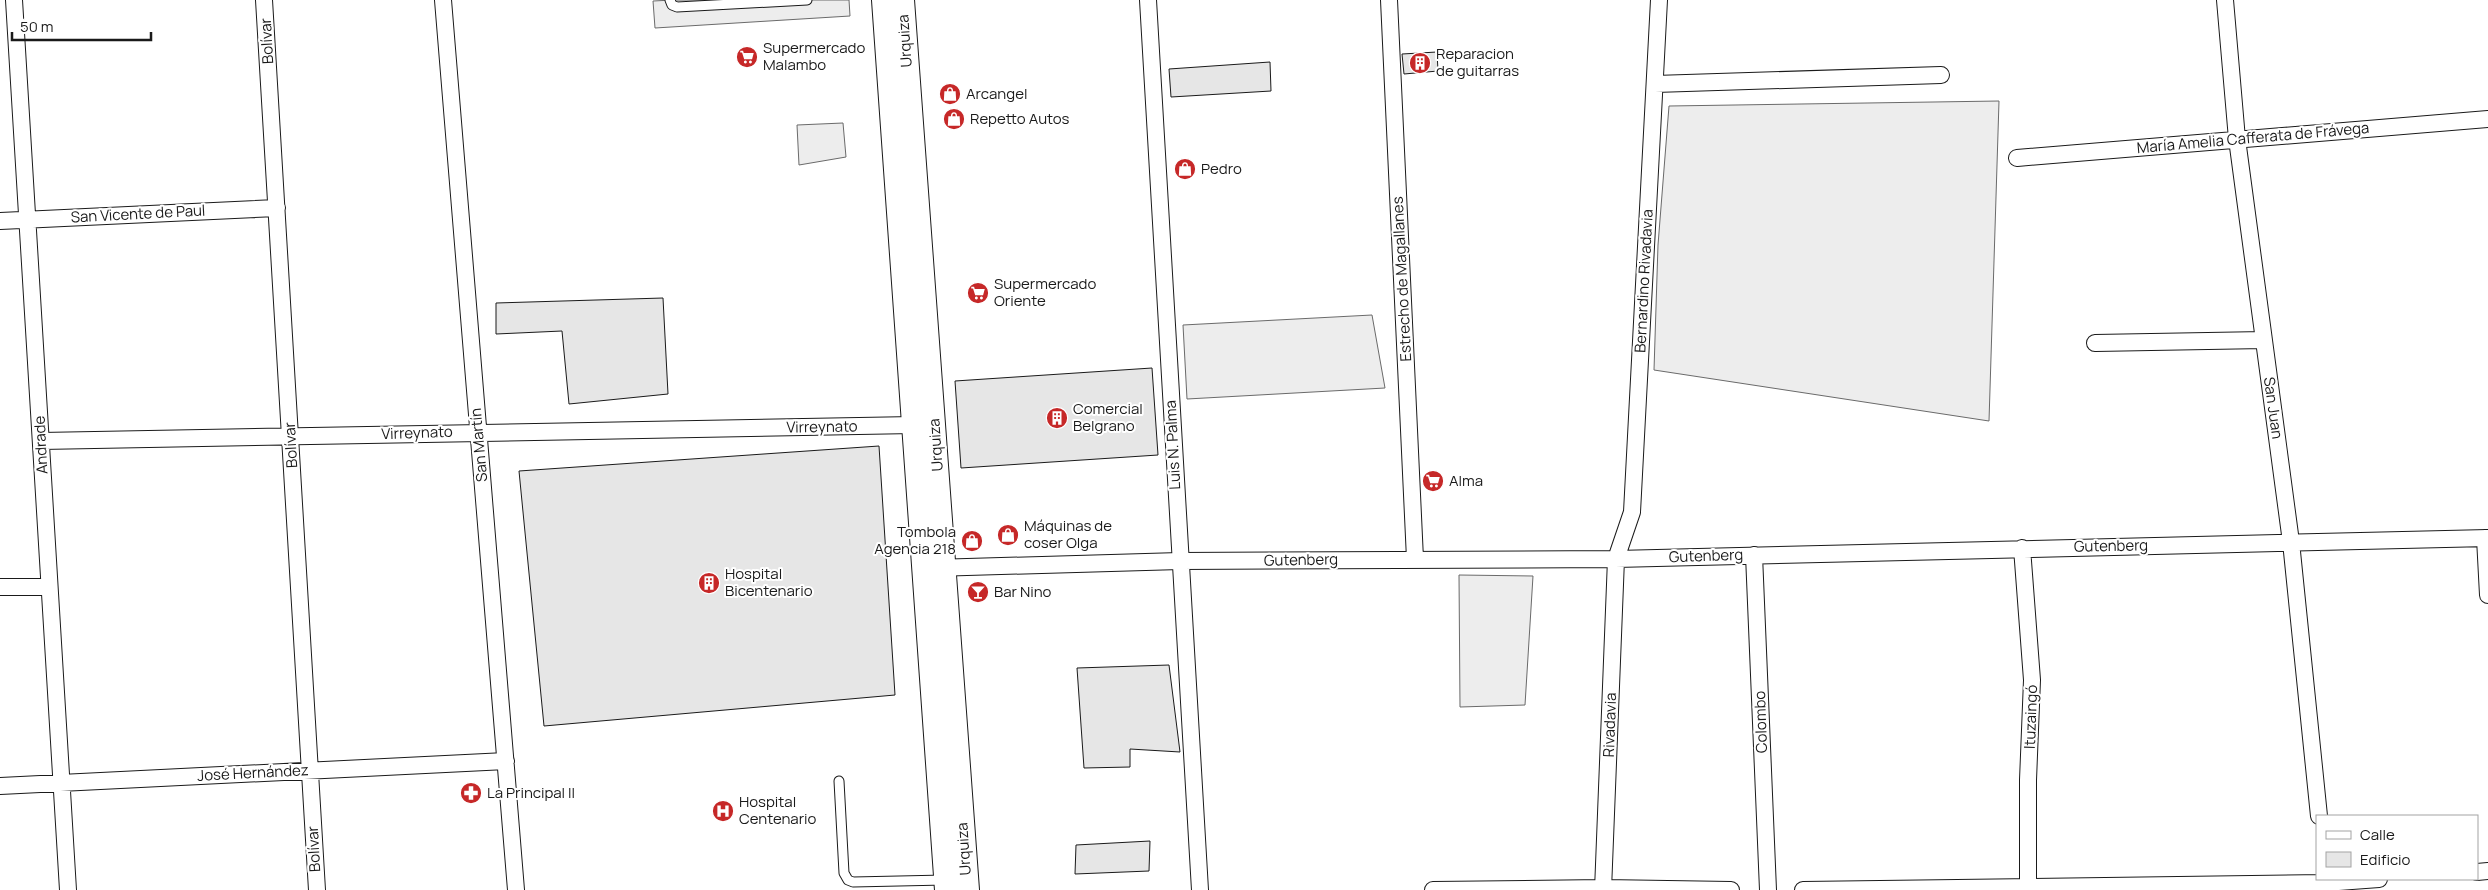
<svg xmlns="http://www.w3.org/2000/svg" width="2488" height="890" viewBox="0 0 2488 890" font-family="Manrope,sans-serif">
<rect width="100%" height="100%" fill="#fff"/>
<path fill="#ededed" stroke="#6a6a6a" d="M673 0H849L850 16 655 28 653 1Z
M1999 101 1989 421 1654 370 1658 245 1669 106Z
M843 123 846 157 799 165 797 125Z
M1372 315 1385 388 1187 399 1183 325Z
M1459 575 1533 576 1525 705 1460 707Z"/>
<path fill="#e6e6e6" stroke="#1a1a1a" d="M1437 52 1438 71 1404 74 1402 54Z
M1270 62 1271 91 1171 97 1169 69Z
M663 298 668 394 569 404 562 331 496 334V303Z
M1152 368 1158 455 961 468 955 381Z
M879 446 895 695 544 726 519 471Z
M1169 665 1180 752 1130 749V767L1084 768 1077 668Z
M1150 841 1149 871 1075 874 1076 845Z"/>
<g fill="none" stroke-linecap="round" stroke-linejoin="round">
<g stroke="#1a1a1a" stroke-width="11">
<path id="lane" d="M670 0 672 5 677 7 807 0
M839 781 844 873 848 880 853 882 945 880"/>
</g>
<g stroke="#1a1a1a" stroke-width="18">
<path id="street" d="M14 0 68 890
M264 0 317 890
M443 0 516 890
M1148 0 1200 890
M1389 0 1415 559
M2225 0 2237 139 2291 542 2319 816
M1655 84 1941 75
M2017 158 2488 119
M0 221 277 208
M2095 343 2264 340
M41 441 914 425
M2485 538 2488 595
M2022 548 2032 680 2028 780V886
M1754 555 1768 890
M933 568 1180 561 1616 559 2488 538
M0 587H49
M0 786 506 761
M2477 872 2488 871
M1433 890 1604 888 1731 890
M1603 890 1616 559 1632 512 1659 0
M1803 890 2325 883 2379 879"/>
</g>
<g stroke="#1a1a1a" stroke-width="26">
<path id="secondary" d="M884 0 947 890
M902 0 967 890"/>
</g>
<use href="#lane" stroke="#fff" stroke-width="9"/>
<use href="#street" stroke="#fff" stroke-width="16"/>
<use href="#secondary" stroke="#fff" stroke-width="24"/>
</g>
<defs>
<g id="supermarket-disc" transform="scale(1.125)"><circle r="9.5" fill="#c62828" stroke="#fff"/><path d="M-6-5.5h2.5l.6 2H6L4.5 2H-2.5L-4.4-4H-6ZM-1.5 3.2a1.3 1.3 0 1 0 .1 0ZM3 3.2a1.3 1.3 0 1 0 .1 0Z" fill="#fff"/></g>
<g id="building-disc" transform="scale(1.125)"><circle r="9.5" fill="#c62828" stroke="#fff"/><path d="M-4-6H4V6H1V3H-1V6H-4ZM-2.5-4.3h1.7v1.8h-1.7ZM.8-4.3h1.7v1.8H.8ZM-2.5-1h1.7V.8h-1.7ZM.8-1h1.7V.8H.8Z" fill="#fff"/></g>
<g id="shop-disc" transform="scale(1.125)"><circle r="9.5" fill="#c62828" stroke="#fff"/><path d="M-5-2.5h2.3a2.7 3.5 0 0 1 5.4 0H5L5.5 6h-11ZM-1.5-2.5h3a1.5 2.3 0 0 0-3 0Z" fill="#fff"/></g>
<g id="bar-disc" transform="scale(1.125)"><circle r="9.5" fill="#c62828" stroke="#fff"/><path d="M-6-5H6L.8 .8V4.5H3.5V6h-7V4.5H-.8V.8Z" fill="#fff"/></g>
<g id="pharmacy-disc" transform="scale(1.125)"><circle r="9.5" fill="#c62828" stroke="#fff"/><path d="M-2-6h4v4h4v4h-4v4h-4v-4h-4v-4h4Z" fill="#fff"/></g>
<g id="hospital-disc" transform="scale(1.125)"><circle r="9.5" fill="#c62828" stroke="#fff"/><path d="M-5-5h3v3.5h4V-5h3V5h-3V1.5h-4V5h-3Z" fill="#fff"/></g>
</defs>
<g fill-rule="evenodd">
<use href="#supermarket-disc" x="747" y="57"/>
<use href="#building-disc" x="1420" y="63"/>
<use href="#shop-disc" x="950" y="94"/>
<use href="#shop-disc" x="954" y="119"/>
<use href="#shop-disc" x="1185" y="169"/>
<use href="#supermarket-disc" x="978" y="293"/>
<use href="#building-disc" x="1057" y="418"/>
<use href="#supermarket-disc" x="1433" y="481"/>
<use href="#shop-disc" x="1008" y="535"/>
<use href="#shop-disc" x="972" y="541"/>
<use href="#building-disc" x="709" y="583"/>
<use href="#bar-disc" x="978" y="592"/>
<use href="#pharmacy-disc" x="471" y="793"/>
<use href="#hospital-disc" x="723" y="811"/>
</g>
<g text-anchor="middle" stroke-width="4" stroke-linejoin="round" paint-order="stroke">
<g font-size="15" fill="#1a1a1a" stroke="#fff">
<text transform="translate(267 41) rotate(-93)" y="5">Bolívar</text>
<text transform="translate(905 41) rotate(-94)" y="5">Urquiza</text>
<text transform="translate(2253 138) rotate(-5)" y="5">María Amelia Cafferata de Frávega</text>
<text transform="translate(138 214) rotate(-3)" y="5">San Vicente de Paul</text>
<text transform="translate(1402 279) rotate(-93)" y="5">Estrecho de Magallanes</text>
<text transform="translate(1644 281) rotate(-87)" y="5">Bernardino Rivadavia</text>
<text transform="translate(2273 408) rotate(82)" y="5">San Juan</text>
<text transform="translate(822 427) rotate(-1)" y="5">Virreynato</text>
<text transform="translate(417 433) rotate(-2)" y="5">Virreynato</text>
<text transform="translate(41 445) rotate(-93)" y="5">Andrade</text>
<text transform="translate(291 445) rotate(-93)" y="5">Bolívar</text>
<text transform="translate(479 445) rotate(-95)" y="5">San Martín</text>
<text transform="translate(936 445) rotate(-94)" y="5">Urquiza</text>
<text transform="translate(1173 445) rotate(-93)" y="5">Luis N. Palma</text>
<text transform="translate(2111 546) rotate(-1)" y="5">Gutenberg</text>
<text transform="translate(1706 556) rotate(-2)" y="5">Gutenberg</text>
<text transform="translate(1301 560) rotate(-1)" y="5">Gutenberg</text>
<text transform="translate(2031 717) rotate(-88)" y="5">Ituzaingó</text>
<text transform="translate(1761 722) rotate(-92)" y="5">Colombo</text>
<text transform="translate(1610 725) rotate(-88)" y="5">Rivadavia</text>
<text transform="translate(253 773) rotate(-3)" y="5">José Hernández</text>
<text transform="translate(314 849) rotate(-93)" y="5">Bolívar</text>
<text transform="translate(964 849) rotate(-94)" y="5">Urquiza</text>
</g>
<g font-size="15" fill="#1a1a1a" stroke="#fff" text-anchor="start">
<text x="763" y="53">Supermercado<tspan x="763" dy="17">Malambo</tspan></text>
<text x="1436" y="59">Reparacion<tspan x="1436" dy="17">de guitarras</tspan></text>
<text x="966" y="99">Arcangel</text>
<text x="970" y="124">Repetto Autos</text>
<text x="1201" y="174">Pedro</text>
<text x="994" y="289">Supermercado<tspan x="994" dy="17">Oriente</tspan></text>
<text x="1073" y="414">Comercial<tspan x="1073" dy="17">Belgrano</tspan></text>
<text x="1449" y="486">Alma</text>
<text x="1024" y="531">Máquinas de<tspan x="1024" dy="17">coser Olga</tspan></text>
<text x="956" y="537" text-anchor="end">Tombola<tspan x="956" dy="17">Agencia 218</tspan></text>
<text x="725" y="579">Hospital<tspan x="725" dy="17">Bicentenario</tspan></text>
<text x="994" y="597">Bar Nino</text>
<text x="487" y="798">La Principal II</text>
<text x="739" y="807">Hospital<tspan x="739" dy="17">Centenario</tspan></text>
</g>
</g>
<rect x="2316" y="815" width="162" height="65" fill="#ffffff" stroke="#a3a3a3"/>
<rect x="2326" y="831" width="25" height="8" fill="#ffffff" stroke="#a3a3a3"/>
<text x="2360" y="840" font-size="15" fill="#1a1a1a">Calle</text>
<rect x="2326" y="852" width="25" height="15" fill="#e6e6e6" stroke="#a3a3a3"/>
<text x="2360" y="865" font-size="15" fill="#1a1a1a">Edificio</text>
<path d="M12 32v8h139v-8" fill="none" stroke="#1a1a1a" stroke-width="2.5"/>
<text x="20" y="32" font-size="15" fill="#1a1a1a" stroke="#ffffff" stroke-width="4" paint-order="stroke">50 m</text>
</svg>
